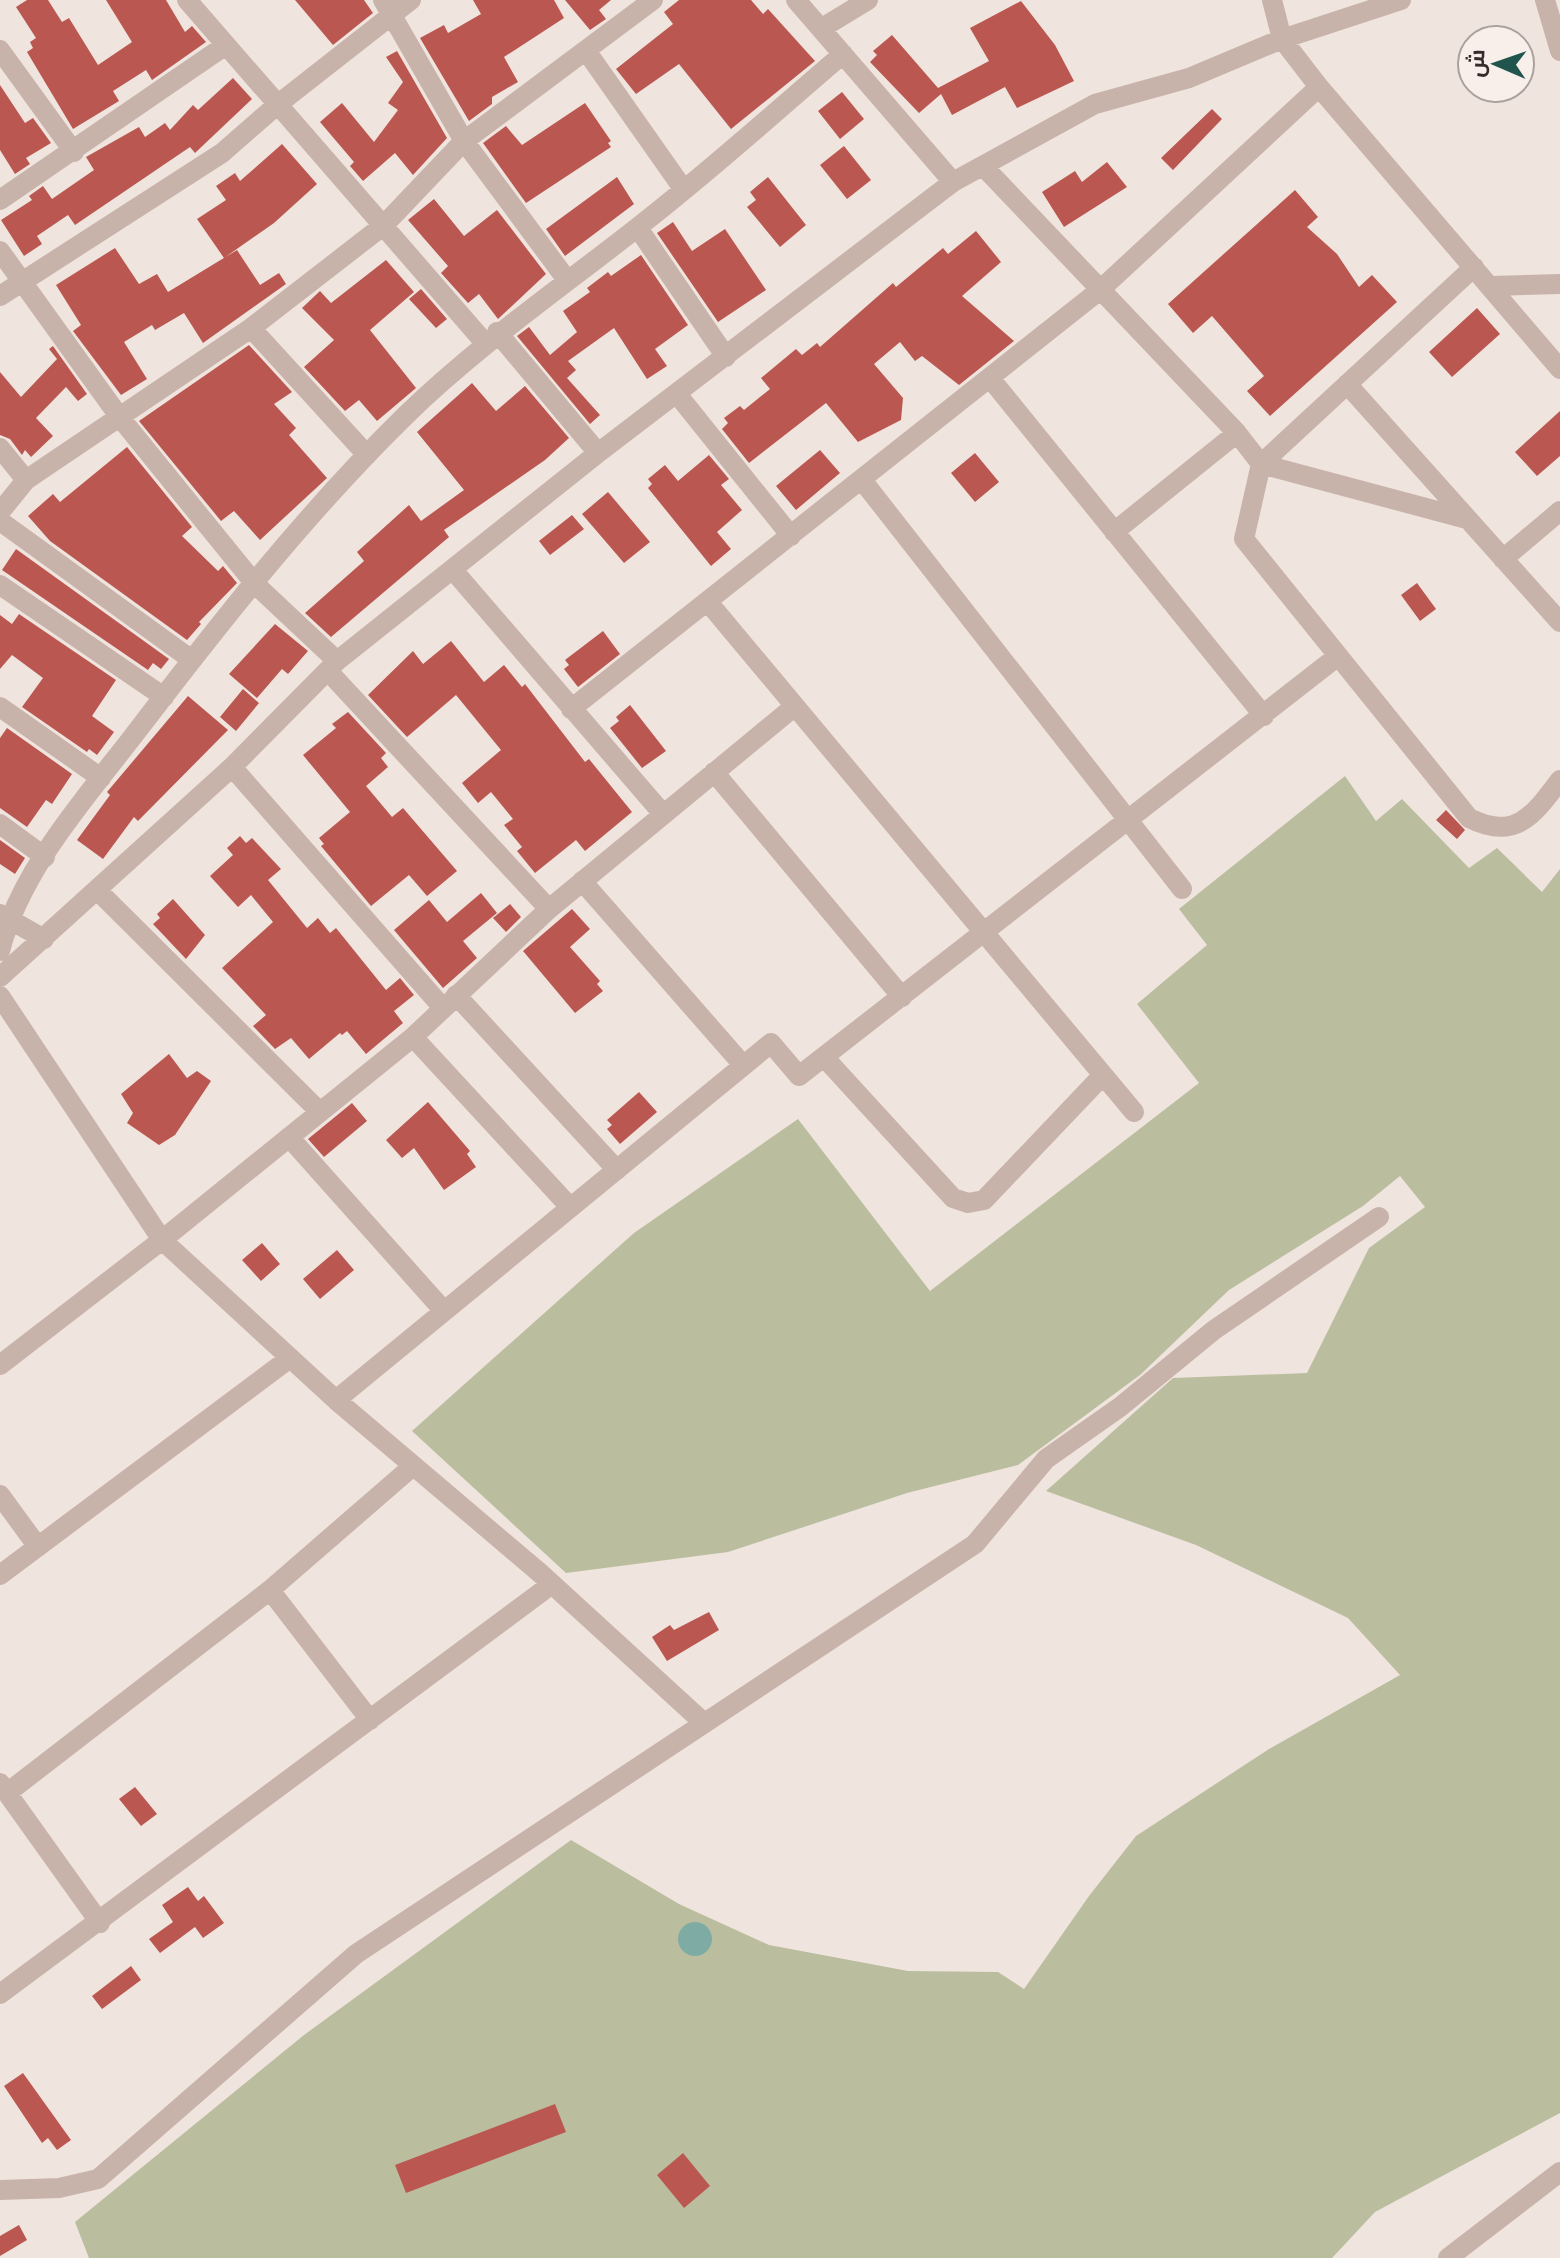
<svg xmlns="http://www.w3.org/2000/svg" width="1560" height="2258" viewBox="0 0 1560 2258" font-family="Montserrat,Cairo,sans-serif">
<rect width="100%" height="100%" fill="#f0e4de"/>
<path fill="#babe9f" d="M1345 776 1376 821 1402 799 1469 868 1497 848 1542 892 1560 869V2113L1375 2212 1332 2258H89L75 2222 304 2035 571 1840 679 1904 769 1945 908 1971 998 1972 1024 1989 1089 1896 1136 1836 1269 1749 1400 1675 1348 1618 1196 1545 1046 1491 1173 1378 1307 1373 1369 1248 1425 1207 1400 1176 1363 1206 1229 1290 1140 1375 1018 1465 907 1493 728 1552 566 1573 412 1431 634 1233 798 1119 930 1291 1199 1083 1137 1004 1207 945 1179 909Z"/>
<path fill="#7faba5" d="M678 1939a17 17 0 1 1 34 0a17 17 0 1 1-34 0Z"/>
<path fill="#bb5751" d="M27 0H48L62 22 69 18 98 65 132 42 106 0H166L185 32 192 26 206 42 152 80 146 70 113 91 119 101 73 129 27 52 33 48 30 42 36 38 16 7Z
M295 0H364L373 13 333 45Z
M473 0H554L564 18 504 57 518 82 492 97V104L469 121 420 38 444 25 448 33 481 14Z
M565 0H611L599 10 606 19 590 30Z
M679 0H751L763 14 768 9 815 61 731 129 679 64 636 94 616 69 673 24 664 12Z
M1021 1 1055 45 1074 81 1017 108 1005 87 952 115 941 94 919 113 870 62 877 55 873 51 892 35 938 88 989 61 970 28Z
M397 51 447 138 413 175 395 153 363 181 350 166 354 162 320 122 342 103 374 142 398 110 388 103 403 82 386 57Z
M233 78 252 99 195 153 190 147 75 225 68 215 37 236 42 244 24 256 1 220 32 200 29 196 43 186 52 199 94 170 86 157 139 127 145 137 165 123 170 130 193 105 198 110Z
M0 85 25 123 33 118 51 143 26 158 30 164 15 174 0 150Z
M842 92 864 119 840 139 818 111Z
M585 103 611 141 608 143 611 147 526 203 483 143 506 126 522 145Z
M1212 109 1222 119 1173 170 1161 158Z
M282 144 317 184 274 223 224 258 197 219 226 200 216 186 235 173 240 181Z
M844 146 871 180 847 199 820 165Z
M1107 162 1127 187 1064 227 1042 192 1075 171 1082 182Z
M617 177 634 204 565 256 546 229Z
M768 177 806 225 780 247 747 207 756 200 750 192Z
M1295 190 1318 217 1307 227 1337 254 1359 287 1372 275 1397 302 1270 416 1247 391 1264 376 1212 316 1193 333 1168 304Z
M434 199 464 236 497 210 546 274 498 319 479 294 468 303 441 273 448 266 408 220Z
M673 222 692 251 725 229 766 290 718 322 657 233Z
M976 231 1001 262 962 296 1014 341 959 385 922 356 915 361 900 342 874 364 903 398 901 420 858 442 826 403 749 463 722 429 728 423 724 418 740 406 744 410 770 389 761 378 796 349 802 355 817 343 820 347 893 283 896 287 943 248 948 254Z
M115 248 139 284 157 274 168 292 237 250 260 285 279 273 286 284 203 343 184 313 155 330 152 325 124 342 147 379 121 395 73 331 81 325 56 285Z
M641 255 688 325 655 349 667 366 647 379 614 328 568 361 576 370 567 378 600 415 590 424 517 336 529 327 550 355 577 332 563 311 590 292 587 288 608 272 611 276Z
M386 260 414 292 370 330 416 388 377 421 359 400 345 411 304 367 334 340 302 308 320 291 331 303Z
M421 289 447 319 436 328 409 299Z
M1477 308 1500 334 1452 377 1429 352Z
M249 345 292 392 274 404 296 428 289 435 327 478 260 540 234 511 221 521 139 421Z
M53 346 87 394 78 401 66 387 36 418 53 436 31 457 25 450 22 455 10 439 0 435V372L21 397 57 359 49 349Z
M472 383 496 411 525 386 569 438 545 460 444 530 449 537 331 637 305 613 364 561 357 552 409 505 421 521 464 490 417 432Z
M1560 411V456L1537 476 1515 452Z
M127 447 192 527 182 536 218 571 223 566 237 583 199 622 201 624 187 640 50 541 28 516 53 494 60 502Z
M820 450 840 473 796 510 776 486Z
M975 453 999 482 975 502 951 473Z
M709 455 729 479 721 485 742 510 717 532 731 549 711 566 648 488 652 484 648 479 665 465 678 481Z
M608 492 650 542 624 563 582 514Z
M572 515 584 529 550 555 539 541Z
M16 549 169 659 161 669 153 663 148 670 2 570Z
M1417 583 1436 609 1420 621 1401 595Z
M19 614 116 680 92 716 114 732 97 755 89 749 87 752 22 707 43 678 12 655 0 669V615L12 624Z
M275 624 308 651 288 674 282 669 257 698 229 674Z
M603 631 620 654 578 687 564 669 569 665 565 660Z
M451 641 484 682 504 665 522 687 525 684 585 762 589 759 632 812 585 851 576 840 535 873 517 851 522 847 504 825 513 819 491 792 478 803 462 783 501 750 456 695 407 737 368 695 413 651 423 664Z
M243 689 259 703 236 731 220 717Z
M188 696 228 730 138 821 134 817 103 859 77 840 110 795 107 792Z
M630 705 666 751 642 768 610 728 619 721 616 717Z
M348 712 386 753 381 758 388 767 366 786 392 817 403 808 457 871 427 896 409 875 371 906 321 846 324 844 319 838 350 812 303 755 336 728 332 724Z
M7 728 72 774 52 804 46 800 27 827 0 808V738Z
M1446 810 1465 830 1457 839 1436 820Z
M240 836 246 843 252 838 281 869 268 880 307 928 318 918 330 933 336 928 386 990 400 978 414 995 394 1011 403 1023 366 1054 347 1031 342 1035 340 1033 309 1059 291 1038 275 1049 253 1026 266 1015 222 968 273 922 251 895 238 907 210 876 233 855 227 848Z
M0 840 25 858 15 874 0 864Z
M481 893 497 913 463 941 477 958 443 988 394 930 429 900 447 922Z
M173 899 205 935 186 959 153 924 160 918 157 914Z
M510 904 521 917 506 932 493 918Z
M572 909 590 929 570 947 600 981 597 984 603 991 575 1013 523 951Z
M169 1054 187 1078 197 1071 211 1081 175 1135 159 1145 127 1123 133 1113 121 1094Z
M639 1092 657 1112 620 1144 607 1129 612 1125 607 1120Z
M428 1102 470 1151 467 1154 476 1167 444 1190 414 1148 402 1158 386 1140Z
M352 1103 367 1121 324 1157 308 1139Z
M262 1243 280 1264 261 1281 242 1260Z
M337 1250 354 1270 320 1299 303 1279Z
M709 1612 719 1630 667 1661 652 1637 670 1625 674 1630Z
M135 1787 157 1814 141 1826 119 1799Z
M188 1887 198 1901 204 1896 224 1923 203 1938 195 1927 160 1953 149 1939 173 1922 162 1905Z
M131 1966 141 1980 102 2009 92 1996Z
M23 2073 71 2140 57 2150 48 2138 42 2143 4 2086Z
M555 2104 566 2132 406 2193 395 2165Z
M683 2153 710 2186 684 2208 657 2175Z
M19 2225 27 2240 0 2256V2236Z"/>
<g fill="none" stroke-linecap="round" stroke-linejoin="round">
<path stroke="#c8b3ab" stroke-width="20" d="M187 0 485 343
M383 0 464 141 567 280
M796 0 953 182
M1272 0 1282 39 1319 87 1560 369
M1545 0 1560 51
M822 28 868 0
M0 50 74 152
M587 52 684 190
M983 166 1237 433 1261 464 1467 519
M0 200 226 45
M638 228 726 357
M0 251 118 415 255 584 337 661
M1474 267 1261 464 1244 539 1469 818C1515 841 1533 816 1560 780
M1491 286 1560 284
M0 296 222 153 277 105 411 0
M251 328 367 455
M497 332 598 453
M990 378 1264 716
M1347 384 1560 622
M677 394 791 536
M0 448 26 480
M862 480 1182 889
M0 512 26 480 251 328 384 225 464 141 653 0
M0 521 192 660
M1114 532 1237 433
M1503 559 1560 511
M453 570 663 814
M0 585 164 697
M708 602 1134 1112
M328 671 549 909
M0 707 101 778
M571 709 1100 290 1319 87
M232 767 443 1008
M714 772 902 997
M0 824 45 857
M582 881 743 1065
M98 891 320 1112
M0 914 44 939
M0 951C20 871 84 800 134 735 218 625 306 513 405 416 477 346 559 289 638 227 709 172 775 112 843 54
M0 977 232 767 337 661 598 453 953 182 1095 104 1189 78 1282 39 1401 0
M456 995 617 1170
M0 996 162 1240 336 1400 540 1573 704 1723
M413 1037 570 1207
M824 1057 953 1198 968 1203 984 1200 1103 1075
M289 1137 444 1311
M0 1365 162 1240 413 1037 549 909 795 706
M336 1400 771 1043 799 1076 1338 656
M0 1495 38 1547
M0 1575 290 1358
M270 1590 370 1720
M0 1783 100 1923
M7 1793 270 1590 413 1466
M0 1994 552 1584
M0 2190 59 2188 98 2179 356 1954 975 1544 1046 1459 1120 1407 1214 1330 1379 1217
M1448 2258 1560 2172"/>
</g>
<g transform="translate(1496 64) rotate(272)"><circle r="38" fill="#f8efea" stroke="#aaa19d" stroke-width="2"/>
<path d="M0-6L14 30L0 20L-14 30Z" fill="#22544e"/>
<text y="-12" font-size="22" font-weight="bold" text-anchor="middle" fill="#362b29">ش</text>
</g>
</svg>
